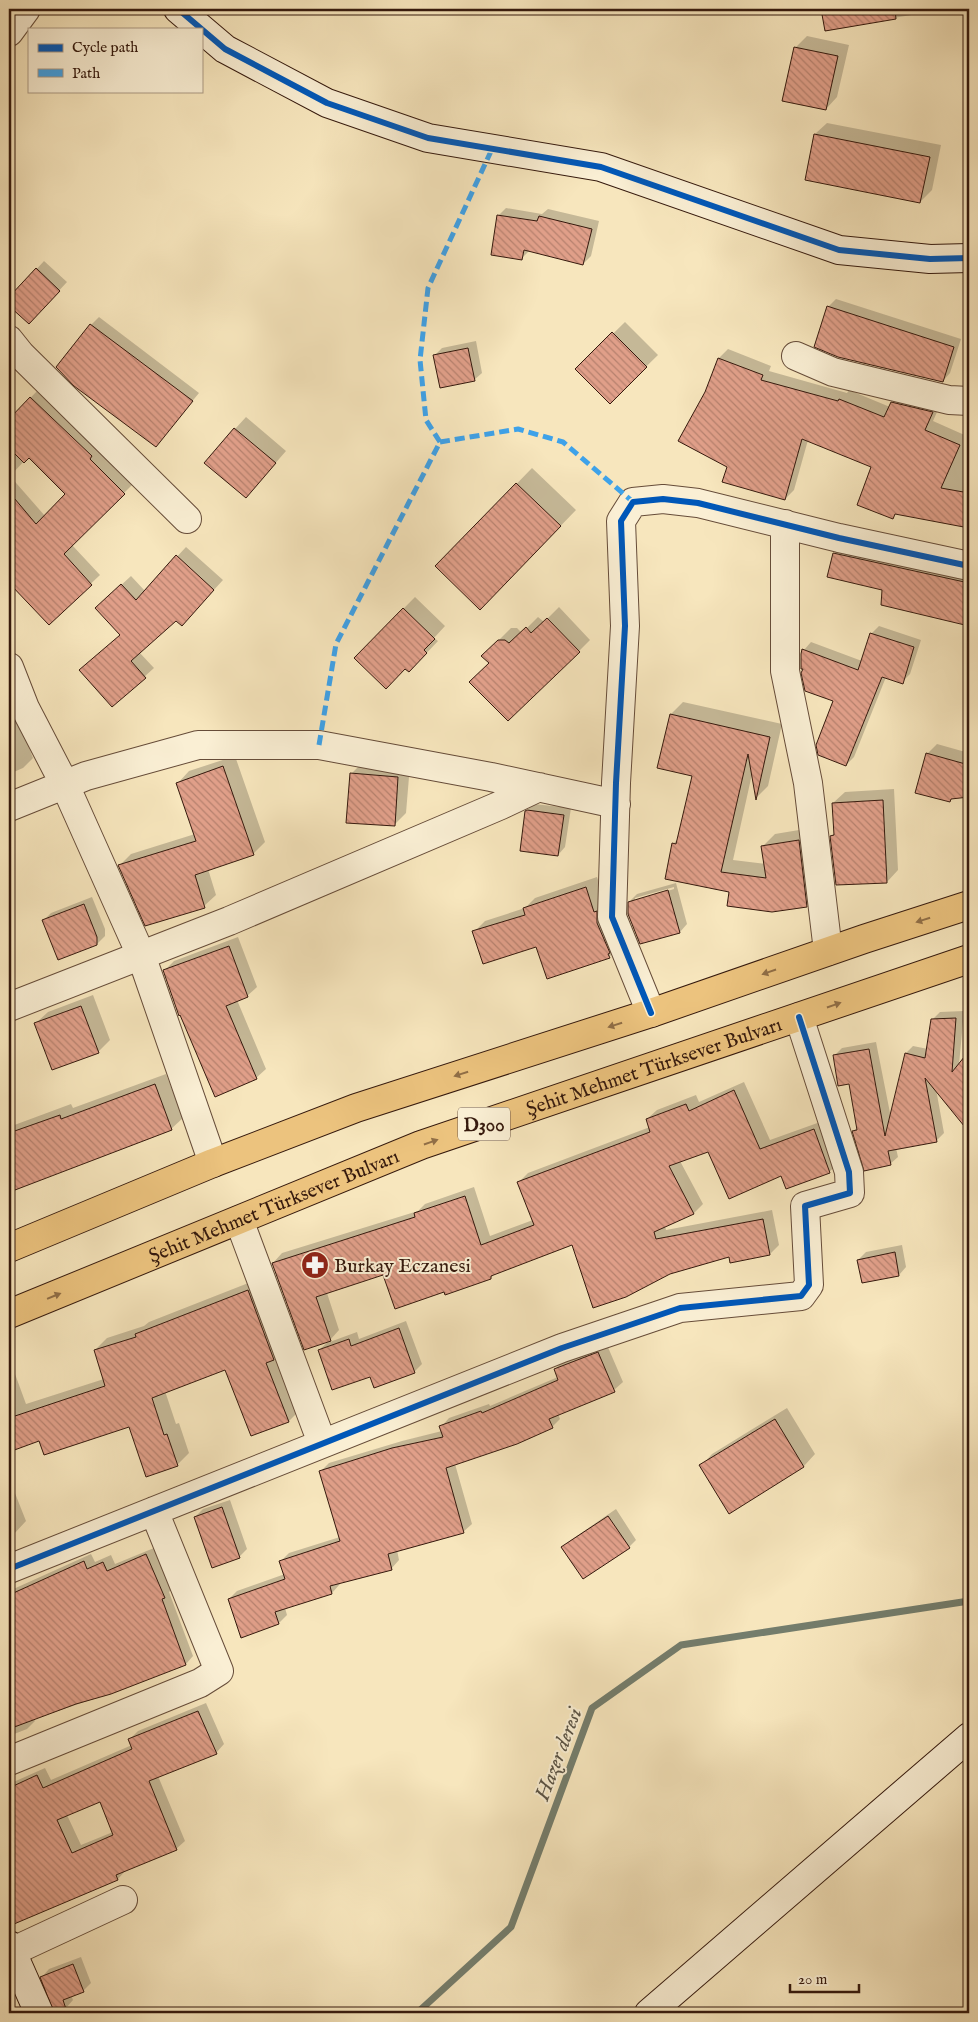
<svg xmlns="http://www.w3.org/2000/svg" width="978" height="2022" viewBox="0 0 978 2022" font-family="'IM FELL English',serif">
<defs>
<pattern id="building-back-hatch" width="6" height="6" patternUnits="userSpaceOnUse" patternTransform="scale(1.25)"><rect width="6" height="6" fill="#e09f89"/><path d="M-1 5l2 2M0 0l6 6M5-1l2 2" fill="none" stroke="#b6816e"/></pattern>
</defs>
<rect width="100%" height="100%" fill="#f7e6bd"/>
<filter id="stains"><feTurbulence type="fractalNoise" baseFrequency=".004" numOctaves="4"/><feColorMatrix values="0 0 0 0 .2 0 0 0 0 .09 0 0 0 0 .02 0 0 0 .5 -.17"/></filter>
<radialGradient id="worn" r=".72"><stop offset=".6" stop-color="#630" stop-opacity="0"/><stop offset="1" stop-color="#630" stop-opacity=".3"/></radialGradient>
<path fill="#0003" fill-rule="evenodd" d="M822 9H948L826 29Z
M807 36 849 45 837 97 826 109 795 48Z
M827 123 941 145 932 190 920 202 815 134Z
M506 208 542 214 548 209 599 221 591 256 583 264 530 250 522 258 498 216Z
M44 261 67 282 29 323 9 304V299Z
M836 299 961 339 950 373 943 381 828 307Z
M99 317 199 393 156 445 91 325Z
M625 322 658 355 610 402 577 369Z
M476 341 482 373 474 380 435 355 442 348Z
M728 349 771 366 769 371 847 393 849 390 890 407 901 394 941 403 933 421 969 437V527L896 513 892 517 873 466 808 440 794 490 785 499 728 467 706 392 719 358Z
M39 389 133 484 72 545 100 575 49 623 9 581V420ZM29 456 67 494 45 516 10 476Z
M246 417 286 451 246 497 235 429Z
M532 468 576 510 496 593 437 566Z
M842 545 969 574V623L884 590 828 576 834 553Z
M186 547 223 580 191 615 176 619 139 652 154 668 112 706 121 634 106 599 131 576 145 591Z
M415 597 445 626 434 638 438 641 421 659 406 667 355 658Z
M559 607 590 640 579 651 490 663 483 656 511 628H517L522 633 538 617 544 622Z
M879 626 921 640 910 674 902 682 886 677 854 757 846 765 835 701 802 668 804 650 811 642 862 661 871 634Z
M9 697 33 758 23 768 9 774Z
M683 702 782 724 768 786 756 798 752 774 733 860 766 864 763 846 775 834 811 828 819 893 806 906 731 891 673 844 678 839 693 775 671 714Z
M937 744 969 753V796L954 797 950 801 927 754Z
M235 756 265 842 253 854 208 869 216 895 204 906 119 866 131 854 195 834 178 783 189 771Z
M363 762 410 765 406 813 394 825 352 773Z
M894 789 898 870 887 882 831 836 835 833 833 803 845 792Z
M534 804 571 808 565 847 558 855 526 811Z
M597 877 620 946 609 957 537 946 474 932 485 921 525 908 535 898Z
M676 883 687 924 680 932 629 902 637 894ZM674 887V889L635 901V898Z
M92 897 105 929V936L97 944 43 921 51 913Z
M238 937 257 987 247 996 237 1000 266 1069 256 1078 164 971 174 961Z
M93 995 110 1040 98 1052 36 1023 48 1012Z
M964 1011 959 1065 969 1053V1119L964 1123 936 1089 944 1133 937 1140 896 1148 898 1157 890 1164 853 1131 858 1127 850 1082 834 1056 842 1048 876 1042 891 1118 906 1053 913 1046 928 1049 932 1020 940 1012Z
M166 1074 183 1118 171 1129 9 1191V1127L71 1104 73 1108Z
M744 1082 770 1140 823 1121 839 1163 829 1172 782 1174 709 1150 680 1161 703 1204 694 1213 665 1226 666 1230 772 1210 779 1245 770 1254 730 1256 573 1244 495 1273 491 1278 445 1291 384 1274 327 1293 339 1330 330 1340 273 1263 282 1253 418 1211 425 1204 474 1187 490 1236 533 1220 519 1182 528 1173 650 1127 647 1119 657 1110 696 1095 699 1102Z
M902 1245 906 1267 899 1275 858 1260 866 1252Z
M261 1278 301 1409 289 1421 252 1435 225 1368 165 1391 176 1424 179 1423 189 1453 177 1465 130 1426 40 1440 9 1451V1377L15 1374 26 1404 104 1379 95 1350 107 1338 144 1326 149 1322Z
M406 1321 422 1364 414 1372 370 1375 319 1350 330 1340 327 1343 357 1332 359 1339Z
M607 1345 623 1382 614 1390 558 1414 560 1419 552 1427 455 1464 472 1524 463 1532 397 1550 399 1560 391 1569 339 1582 340 1584 332 1593 285 1608 287 1615 279 1623 242 1636 229 1599 237 1591 285 1574 281 1561 289 1553 340 1537 320 1472 329 1463 402 1441 442 1431 441 1427 449 1418 489 1404 490 1406 558 1377 555 1369 563 1361Z
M787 1408 815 1454 804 1466 729 1512 701 1466 712 1454Z
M9 1478 26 1521 14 1534 9 1536Z
M230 1500 247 1549 239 1557 195 1517 203 1509Z
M616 1509 636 1540 629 1547H563L571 1540Z
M154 1548 172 1589 169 1592 193 1656 186 1664 111 1693 34 1719 35 1721 27 1729 9 1736V1591L91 1554 95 1562 111 1555 115 1564Z
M206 1703 224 1744 216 1753 158 1776 185 1841 176 1849 126 1870 118 1879 15 1922 9 1906V1784L45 1768 51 1780 132 1745 130 1739 138 1731ZM100 1801 113 1832 81 1845 67 1815Z
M81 1957 91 1983 83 1991 71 1995 73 2000 66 2008 42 1977 49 1969Z"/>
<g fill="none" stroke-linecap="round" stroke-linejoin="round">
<path stroke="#747d6c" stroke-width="7" d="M417 2013 511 1927 592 1708 681 1645 969 1601"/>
</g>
<path fill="url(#building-back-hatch)" stroke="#35190d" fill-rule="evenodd" d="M821 9H895L896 19 825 31Z
M794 47 838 56 826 110 782 101Z
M814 134 930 157 920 203 805 180Z
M497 215 537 221 539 216 592 229 583 265 524 250 522 260 491 255Z
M36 268 60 291 29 324 9 306V297Z
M827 306 954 347 943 382 838 357 814 347Z
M90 324 193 401 156 447 74 386 56 367Z
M612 332 647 367 610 404 575 369Z
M468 348 475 381 440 388 433 355Z
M718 358 763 375 761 380 838 401 839 399 884 417 891 402 933 412 925 430 960 445 941 488 969 493V528L895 514 893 519 857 505 871 467 802 439 785 500 722 482 727 467 678 441 705 392Z
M30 397 92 456 90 459 125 494 64 554 92 585 49 625 9 583V492L36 524 65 494 29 458 24 463 9 448V419Z
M234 428 276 463 246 498 204 463Z
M516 483 561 526 480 610 435 566Z
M833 553 969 583V626L881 605 882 590 827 577Z
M176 555 214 590 182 626 176 621 131 661 146 678 112 707 79 670 120 635 95 608 121 584 136 600Z
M403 608 435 639 424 650 427 653 409 672 405 669 386 689 354 658Z
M547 618 580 652 508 721 469 682 489 663 481 656 498 640H505L509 643 526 627 531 633Z
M870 633 914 647 903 684 882 677 846 766 818 755 816 745 833 701 805 691 801 673 803 669H801V654L802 649 858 670Z
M670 714 770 737 756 800 748 754 721 872 766 878 761 846 799 840 807 907 772 912 727 906 729 892 665 879 672 843 676 844 692 776 657 768Z
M926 753 969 765V797L951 799 950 802 915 793Z
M223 766 254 855 195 875 205 908 145 926 118 865 196 841 176 783Z
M350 773 398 777 395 826 346 823Z
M883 800 887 883 836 885 830 836 834 835 832 803Z
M527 810 564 815 558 856 520 851 525 811Z
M586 887 594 912 597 911V923L610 953 608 954 610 958 547 979 536 947 483 964 472 931 525 915 523 908Z
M668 890 680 933 640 944 628 914V902Z
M84 904 97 937V945L58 960 42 920Z
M229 946 248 997 226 1006 257 1079 215 1097 180 1015 179 1016 163 970Z
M81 1006 99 1053 52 1070 34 1023Z
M956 1018 952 1072 969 1051V1132L925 1078 937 1142 888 1151 891 1165 864 1171 852 1131 857 1130 849 1084 838 1086 833 1055 869 1049 885 1136 905 1053 925 1058 931 1019Z
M155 1084 172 1130 15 1190 9 1173V1133L60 1115 61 1119Z
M734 1090 760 1149 814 1129 830 1173 786 1189 781 1176 729 1199 708 1152 669 1166 694 1214 654 1232 656 1239 763 1219 770 1255 730 1263 729 1257 670 1274 626 1297 593 1308 572 1245 491 1276V1279L445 1295 444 1292 395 1309 383 1275 316 1297 331 1341 304 1350 272 1263 415 1217 414 1213 465 1196 481 1245 534 1225 517 1182 650 1132 646 1119 686 1104 689 1111Z
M895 1252 899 1276 862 1283 857 1260Z
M248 1290 274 1360 266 1363 289 1422 251 1436 225 1370 152 1398 164 1435 167 1434 178 1466 146 1477 129 1427 44 1455 39 1441 9 1452V1418L105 1386 94 1350 136 1337 135 1334Z
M399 1328 415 1373 374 1388 370 1377 332 1390 318 1350 349 1339 351 1346Z
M598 1352 615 1392 549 1419 553 1428 517 1444 446 1468 464 1533 388 1554 392 1570 330 1586 332 1594 275 1612 279 1624 241 1638 228 1599 285 1579 279 1561 340 1541 319 1471 392 1448 443 1437 439 1426 481 1411 482 1413 558 1380 554 1369Z
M775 1419 804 1467 729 1514 699 1465Z
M222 1507 240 1558 212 1568 194 1517Z
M608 1516 630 1548 583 1579 561 1547Z
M146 1554 165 1598 162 1599 186 1665 111 1694 76 1704 9 1729V1595L84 1561 87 1569 103 1562 107 1571Z
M198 1711 217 1754 149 1781 177 1850 116 1875 118 1880 14 1924 9 1909V1788L37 1775 43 1788 132 1749 128 1739ZM100 1802 113 1835 72 1853 57 1820Z
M73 1964 84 1992 63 2000 66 2009 54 2013 40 1977Z"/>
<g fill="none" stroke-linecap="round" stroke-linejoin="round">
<g stroke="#664c39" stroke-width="30">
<path id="street" d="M9 32 26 9
M9 340 21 355 187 519
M796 356 833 372 949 400 969 401
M785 524V671L808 783 828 951
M9 667 25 708 65 785 141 955 213 1163
M9 807 86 776 198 745H319L491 777 616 804
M9 1007 229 921 501 805 539 787
M651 1013 612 917 616 783 625 626 621 521 633 502 663 499 698 503 839 538 969 566
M239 1220 322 1443
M9 1569 562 1348 680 1308 801 1296 809 1285 805 1206 850 1193 849 1172 799 1017
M9 1761 200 1683 219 1671 154 1511
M9 1953 123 1900"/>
</g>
<g stroke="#35190d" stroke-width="30">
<path id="secondary" d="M178 9 225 49 327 103 428 138 601 167 839 250 930 259 969 258
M9 1945 39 2013
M649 2013 969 1737"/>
</g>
<g stroke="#35190d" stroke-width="30">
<g id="highway">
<path d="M9 1248 213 1163 356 1108 651 1013 864 939 969 905"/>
<path id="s1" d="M9 1314 421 1145 969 959"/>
</g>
</g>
<use href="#street" stroke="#faefd4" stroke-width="28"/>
<use href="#secondary" stroke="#faefd4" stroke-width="28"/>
<use href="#highway" stroke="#ecc37e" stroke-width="28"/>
<path stroke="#3ea2e9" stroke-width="5" stroke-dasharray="10 5" stroke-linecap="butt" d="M440 442 426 420 420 360 428 288 492 149
M440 442 518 429 563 442 633 502
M319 745 336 644 440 442"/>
<g stroke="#faefd4" stroke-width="9">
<path id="cycleway" d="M178 9 225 49 327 103 428 138 601 167 839 250 930 259 969 258
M651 1013 612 917 616 783 625 626 621 521 633 502 663 499 698 503 839 538 969 566
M9 1569 562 1348 680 1308 801 1296 809 1285 805 1206 850 1193 849 1172 799 1017"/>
</g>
<use href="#cycleway" stroke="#0057b8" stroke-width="6"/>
</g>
<defs><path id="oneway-solid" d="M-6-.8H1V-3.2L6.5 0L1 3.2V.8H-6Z" transform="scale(1.25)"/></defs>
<g fill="#906e46">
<use href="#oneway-solid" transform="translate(923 920) rotate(162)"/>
<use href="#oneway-solid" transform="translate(769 972) rotate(161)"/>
<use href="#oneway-solid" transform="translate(834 1005) rotate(-19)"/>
<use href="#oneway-solid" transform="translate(615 1025) rotate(162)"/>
<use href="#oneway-solid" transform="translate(461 1074) rotate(162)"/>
<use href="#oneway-solid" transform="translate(431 1142) rotate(-19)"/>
<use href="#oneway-solid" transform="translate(54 1296) rotate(-22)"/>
</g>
<defs>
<g id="pharmacy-disc" transform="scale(1.4375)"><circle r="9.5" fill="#8f2418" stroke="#faefd4"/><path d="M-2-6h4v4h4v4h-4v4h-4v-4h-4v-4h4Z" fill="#fff"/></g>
</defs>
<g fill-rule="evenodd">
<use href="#pharmacy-disc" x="315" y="1265"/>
</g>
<g text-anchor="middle" stroke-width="4" stroke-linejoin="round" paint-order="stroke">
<rect fill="#faefd4" stroke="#705949" stroke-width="1" x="458" y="1107.5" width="52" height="33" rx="4"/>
<g font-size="19" font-weight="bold" fill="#35190d">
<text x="484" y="1131">D300</text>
</g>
<g font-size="20" fill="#35190d" stroke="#faefd4">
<text dy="7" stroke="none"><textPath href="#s1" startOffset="691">Şehit Mehmet Türksever Bulvarı</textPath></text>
<text dy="7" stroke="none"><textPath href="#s1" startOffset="286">Şehit Mehmet Türksever Bulvarı</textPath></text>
</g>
<g font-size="20" fill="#35190d" stroke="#faefd4" text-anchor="start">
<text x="334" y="1272">Burkay Eczanesi</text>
</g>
<g font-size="21" font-style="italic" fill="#5a5344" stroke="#faefd4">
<text transform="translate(558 1754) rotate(-69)" y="7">Hazer deresi</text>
</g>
</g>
<rect width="978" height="2022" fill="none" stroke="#f7e6bd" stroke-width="30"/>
<rect x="10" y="10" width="958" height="2002" fill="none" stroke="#35190d" stroke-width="2.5"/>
<rect x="15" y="15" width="948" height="1992" fill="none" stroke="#35190d"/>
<rect x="28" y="28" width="175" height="65" fill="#faefd4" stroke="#ab9984"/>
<rect x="38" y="44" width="25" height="8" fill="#0057b8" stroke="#ab9984"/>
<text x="72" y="52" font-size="15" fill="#35190d">Cycle path</text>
<rect x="38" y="69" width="25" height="8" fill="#3ea2e9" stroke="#ab9984"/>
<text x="72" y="78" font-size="15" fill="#35190d">Path</text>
<path d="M790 1984v8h69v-8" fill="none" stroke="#35190d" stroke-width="2.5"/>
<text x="798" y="1984" font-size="15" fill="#35190d" stroke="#faefd4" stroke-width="4" paint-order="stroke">20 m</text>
<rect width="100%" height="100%" filter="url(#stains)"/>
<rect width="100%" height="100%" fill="url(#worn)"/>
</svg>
